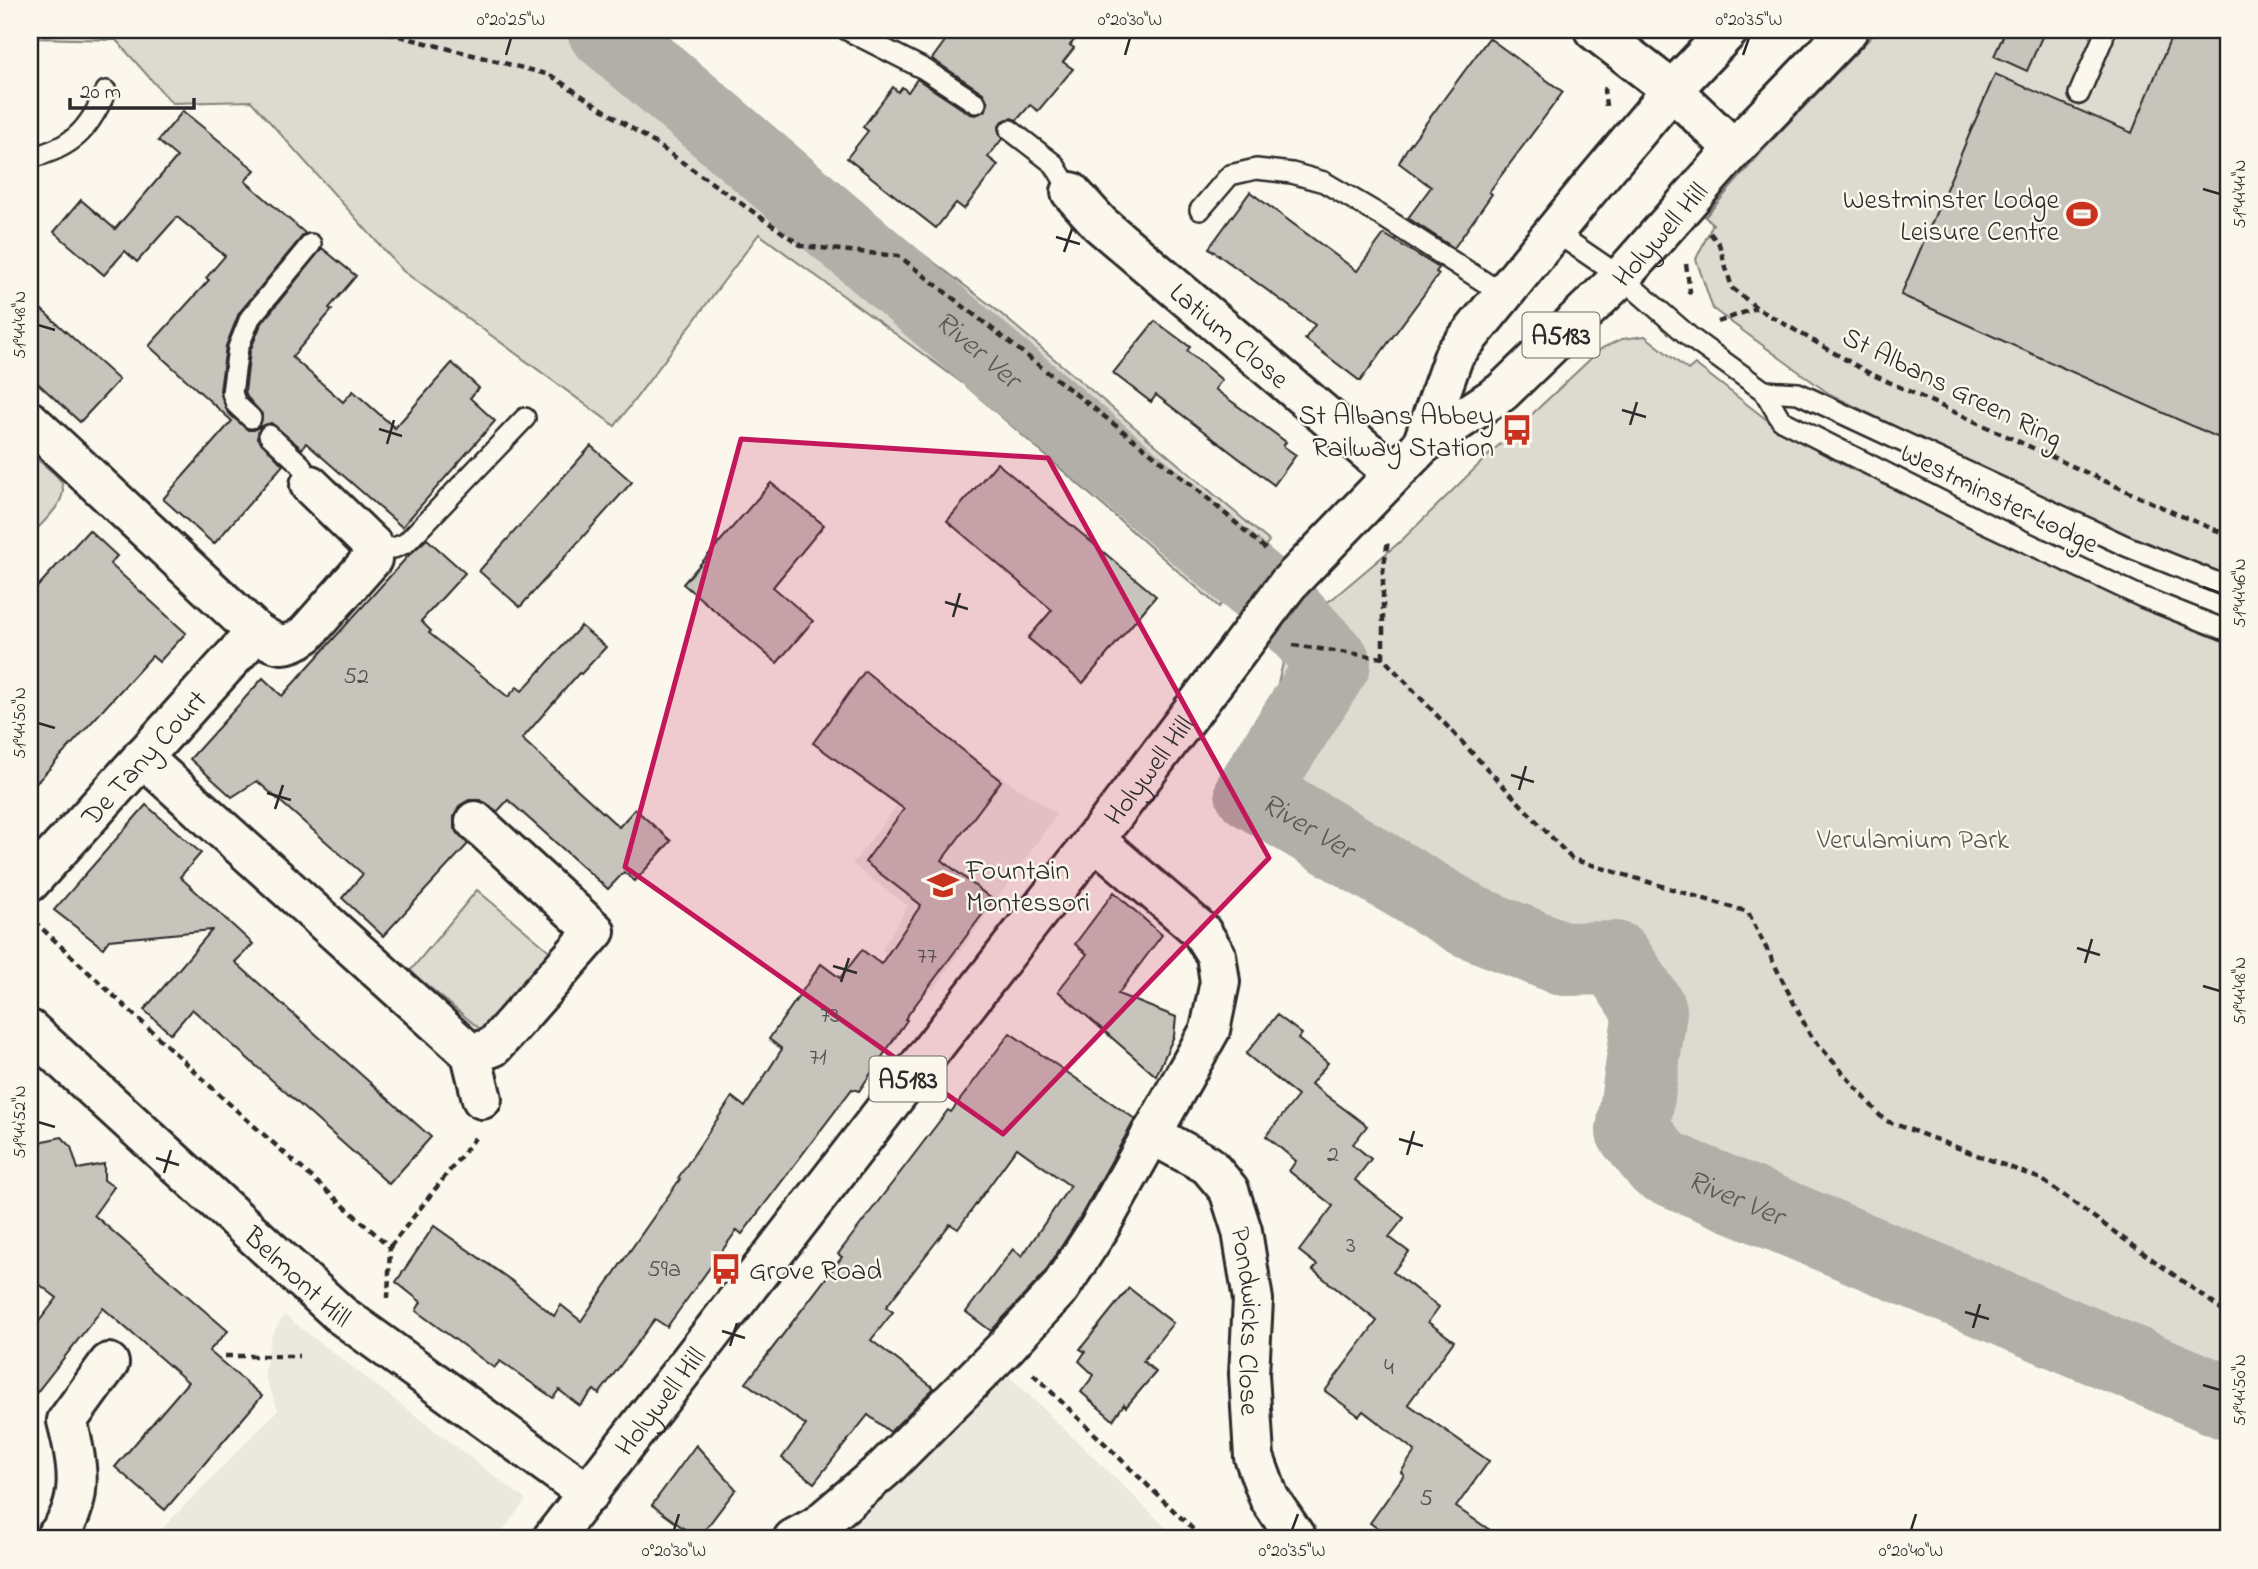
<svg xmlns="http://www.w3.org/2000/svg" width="2258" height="1569" font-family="'Indie Flower',sans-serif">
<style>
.built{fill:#ebe8de}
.green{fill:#dddad0;stroke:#84827e;stroke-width:2}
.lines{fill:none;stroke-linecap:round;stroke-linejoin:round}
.river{stroke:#b1afa7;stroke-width:74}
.building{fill:#c7c4bc;stroke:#2b2b2b;stroke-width:2}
.service-casing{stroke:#2b2b2b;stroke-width:24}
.minor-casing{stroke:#2b2b2b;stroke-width:44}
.tertiary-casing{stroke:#2b2b2b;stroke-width:44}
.primary-casing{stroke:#2b2b2b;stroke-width:44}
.path{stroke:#2b2b2b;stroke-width:4.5;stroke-dasharray:7 5;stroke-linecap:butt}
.service{stroke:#fbf7ec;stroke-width:19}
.minor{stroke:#fbf7ec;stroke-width:38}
.tertiary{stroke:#fbf7ec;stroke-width:38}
.primary{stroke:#fbf7ec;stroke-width:38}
.marked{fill:#c2185b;fill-opacity:0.2;stroke:#c2185b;stroke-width:5;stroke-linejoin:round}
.ticks{fill:none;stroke:#2b2b2b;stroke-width:2.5}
.labels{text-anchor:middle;stroke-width:5;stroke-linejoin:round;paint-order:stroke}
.number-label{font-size:24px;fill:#52514f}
.shield{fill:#fbf7ec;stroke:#696865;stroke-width:2}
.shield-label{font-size:26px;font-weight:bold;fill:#2b2b2b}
.poi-label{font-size:28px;fill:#2b2b2b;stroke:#fbf7ec;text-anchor:end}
.street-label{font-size:28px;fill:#2b2b2b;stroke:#fbf7ec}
.park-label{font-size:28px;fill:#585754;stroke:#fbf7ec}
.water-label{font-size:30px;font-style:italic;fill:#5a5956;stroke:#fbf7ec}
.neatline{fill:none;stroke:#2b2b2b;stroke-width:2.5}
.ticks-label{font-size:18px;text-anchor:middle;fill:#2b2b2b}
</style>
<rect width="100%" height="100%" fill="#fbf7ec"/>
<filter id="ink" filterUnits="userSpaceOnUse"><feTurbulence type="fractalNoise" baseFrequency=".0143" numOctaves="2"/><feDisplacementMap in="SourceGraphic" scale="14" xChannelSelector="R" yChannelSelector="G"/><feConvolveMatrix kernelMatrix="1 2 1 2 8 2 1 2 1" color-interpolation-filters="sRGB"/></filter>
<g filter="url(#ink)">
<g class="built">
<path d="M949,739L972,757L1057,814L933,990L897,959L891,962L882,949L908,906L852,864Z"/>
<path d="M284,1315L526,1500L496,1539H152L278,1410L264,1374L271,1337Z"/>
<path d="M1009,1376L1178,1539H827L926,1457Z"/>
</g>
<g class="green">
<path d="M30,30H635L720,101L993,307L1269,541L1219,607L965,385L759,234L615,426L403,271L251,101L172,103L116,40L30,38Z"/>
<path d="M1878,30H2228V578L2176,560L2025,492L1828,393L1713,309L1696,259L1713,224L1705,217L1773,139Z"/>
<path d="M1645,336L1688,370L1695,364L1780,430L1851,469L1981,521L2228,631V1403L1660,1165L1633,1131L1650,1011L1615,958L1564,959L1469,921L1252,792L1288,642L1315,608L1331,600L1402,540L1505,439L1511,444L1531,425L1527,419L1602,348L1622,339Z"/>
<path d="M30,453C39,462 52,470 60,480C73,498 41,524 30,536Z"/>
<path d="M477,890L553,954L486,1034L410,971Z"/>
</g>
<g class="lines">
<path class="river" id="s1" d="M604,30L1284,609L1334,663L1252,792L1469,921L1564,959L1615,958L1650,1011L1633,1131L1660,1165L2228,1403"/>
</g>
<g class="building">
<path d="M953,30H1083L1070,45L1074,48L1063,62L1073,69L1038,111L1030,105L1017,120L1011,118L1001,122L998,129L1002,139L988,157L998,165L964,209L956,203L936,228L847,158L868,131L863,127L893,87L898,92L902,87L908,92L917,79L970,114L976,115L986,110L988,103L983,93L932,59Z"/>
<path d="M2006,30H2045L2027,71L1994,56Z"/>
<path d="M2174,30H2228V442L1901,295L1995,74L2132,133Z"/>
<path d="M1489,38L1563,92L1489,192L1492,194L1454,248L1408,218L1431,187L1399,163L1406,150Z"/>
<path d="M183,111L255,170L245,181L305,233L239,313L226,346L220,391L228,413L248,430H254L260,426L262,414L247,397L245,392L250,351L261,324L322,248L356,276L329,308L332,310L292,357L343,402L353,391L395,428L452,363L479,388L470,398L495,421L402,527L306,443L302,449L271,423L260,427L257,438L283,465L214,544L163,499L232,421L149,346L209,280L206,278L225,256L177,217L137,262L125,251L104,275L54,232L81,200L115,229L177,157L158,141Z"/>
<path d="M1250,192L1357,271L1384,234L1439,268L1436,272L1439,274L1360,381L1305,339L1315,325L1209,248Z"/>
<path d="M30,299L119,380L80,422L30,376Z"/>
<path d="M1155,321L1190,347L1187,351L1222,380L1215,389L1286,442L1283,446L1296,455L1274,485L1156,395L1151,402L1113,373Z"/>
<path d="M591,446L632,482L520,607L479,571Z"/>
<path d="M997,463L1156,596L1083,683L1028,638L1052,610L947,521Z"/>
<path d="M771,483L824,525L773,587L813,621L777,663L683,584Z"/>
<path d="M89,530L117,556L110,564L186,633L159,662L152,656L30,790V595Z"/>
<path d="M427,539L465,573L421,621L431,631L429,633L508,697L517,687L522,691L581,626L606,647L581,674L579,673L522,739L619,827L635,809L671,841L635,881L624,872L608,889L508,800L497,812L480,800H469L459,806L454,817V828L468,844L383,936L342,898L363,874L257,781L232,797L190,759L263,678L282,696L409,555Z"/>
<path d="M865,671L1001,781L942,860L993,900L905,1019L907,1020L859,1091L852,1089L742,1234L737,1230L667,1327L655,1319L599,1394L594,1390L580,1406L559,1390L553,1398L500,1361L494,1368L416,1311L421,1302L396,1282L434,1226L512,1281L554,1316L561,1305L581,1321L680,1179L678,1178L732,1097L745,1107L782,1049L769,1039L821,964L840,978L862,950L881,964L921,905L865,862L904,809L813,743Z"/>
<path d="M146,805L201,853L180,877L253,944L235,962L431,1137L389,1184L192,1009L171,1034L144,1010L212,930L109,940L103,948L54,910Z"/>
<path d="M1114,892L1162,935L1118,994L1176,1017L1174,1036L1156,1076L1058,991L1087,954L1075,944Z"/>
<path d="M1277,1015L1302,1034L1298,1039L1328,1063L1311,1084L1367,1126L1353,1144L1371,1159L1355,1180L1404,1218L1389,1237L1409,1252L1393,1272L1439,1307L1428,1322L1454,1341L1408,1404L1489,1461L1456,1507L1503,1539H1393L1370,1523L1404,1475L1401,1472L1415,1451L1363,1411L1359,1416L1325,1391L1377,1321L1313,1270L1317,1265L1299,1251L1333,1206L1289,1171L1296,1161L1266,1136L1298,1096L1246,1054Z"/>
<path d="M1010,1033L1135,1119L1079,1219L1043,1275L991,1331L966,1312L1013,1249L1022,1256L1070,1186L1017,1148L958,1229L950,1224L886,1307L893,1312L871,1340L934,1388L890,1432L868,1415L814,1483L782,1458L806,1425L746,1383L842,1257L838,1254L948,1110L951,1112Z"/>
<path d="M62,1137L71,1147L78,1169L104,1164V1180L114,1187L94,1215L228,1331L209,1351L262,1396L165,1510L115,1467L188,1382L103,1308L30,1401V1333L57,1298L30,1277V1161L43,1141Z"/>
<path d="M1129,1288L1173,1323L1143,1361L1156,1372L1126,1407L1124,1404L1113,1420L1081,1392L1094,1375L1079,1361L1085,1352L1080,1349Z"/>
<path d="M696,1445L736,1489L698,1539L652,1505Z"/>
</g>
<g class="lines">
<defs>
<g id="service">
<path d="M847,30L924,69L976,103"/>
<path d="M2079,94L2103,38L2104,30"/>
<path d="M1010,130L1054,164L1071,192"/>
<path d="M30,158C73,147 88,131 106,91"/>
<path d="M1200,210L1230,175L1256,169L1292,173L1324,182L1380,215L1503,294"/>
<path d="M1555,232L1621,277L1691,338L1764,391L1781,420L1981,521L2142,597L2228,631"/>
<path d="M1764,391L1798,393L2126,546L2228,587"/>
<path d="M251,418L236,404L232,393L238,348L250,318L311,244"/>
<path d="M269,435L301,465L310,485"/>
<path d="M373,546L394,548L406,543L525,418"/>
</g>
<g id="minor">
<path id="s2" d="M1071,192L1100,224L1393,473"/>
<path d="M30,421L256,632L30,882"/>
<path d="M256,632C277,645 284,650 306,634L372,559L373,546L310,485"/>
<path d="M142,757L471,1054L493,1047L595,931L475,821"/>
<path id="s3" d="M30,1030L341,1315L589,1494"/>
<path d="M471,1054L482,1099"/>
<path id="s4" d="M1151,1134L1208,1165L1229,1190L1242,1231L1253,1300L1249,1374L1254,1457L1269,1498L1297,1539"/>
<path d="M54,1539C86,1505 78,1462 67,1421L109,1363"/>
<path d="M793,1539L817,1526L884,1469L1005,1348L1060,1288L1098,1230L1210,1030L1220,982L1216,955L1201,931L1094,839"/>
</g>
<path id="tertiary" d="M1594,30L1672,90"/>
<g id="primary">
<path d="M1672,90L1734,149"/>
<path d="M1422,445L1454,355L1588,190L1672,90L1729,30"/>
<path id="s5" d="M552,1539L1116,812L1288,584L1422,445L1502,392L1621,277L1734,149L1848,30"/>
</g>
</defs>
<use href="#service" class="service-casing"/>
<use href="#minor" class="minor-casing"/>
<use href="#tertiary" class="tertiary-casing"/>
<use href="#primary" class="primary-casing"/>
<g class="path">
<path d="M376,30L550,75L659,146L802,246L899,256L1197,489L1267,550"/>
<path d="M1606,88L1604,90L1606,106"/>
<path d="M1710,233L1719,244L1732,288L1757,308L1867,372L2179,515L2228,535"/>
<path d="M1686,264L1690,291L1687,296"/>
<path d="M1718,322L1756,308"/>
<path d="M1293,645L1383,658L1572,859L1748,912L1810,1035L1884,1120L2041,1179L2228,1314"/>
<path d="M1383,658V572L1388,540"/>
<path d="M34,921L225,1100L390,1247L388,1298"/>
<path d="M390,1247L475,1138"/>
<path d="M225,1356H299"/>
<path d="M1033,1374L1203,1539"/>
</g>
<use href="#service" class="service"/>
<use href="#minor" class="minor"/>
<use href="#tertiary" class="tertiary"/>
<use href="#primary" class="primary"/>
</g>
</g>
<path class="marked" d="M741,439L1048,458L1269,858L1003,1134L625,867Z"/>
<path class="ticks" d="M506,55L511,38M1125,55L1130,38M1743,55L1749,38M2203,189L2220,194M1056,237L1080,244M1064,252L1072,229M38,325L55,330M1622,410L1646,417M1630,425L1637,402M379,429L402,436M387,444L394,420M2203,587L2220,593M945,602L968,609M953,617L960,593M38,723L55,728M1511,775L1534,782M1519,790L1526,766M267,793L291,800M275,809L283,785M2077,948L2100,955M2085,963L2092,939M833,966L857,973M841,982L849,958M2203,986L2220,991M38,1122L55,1127M1399,1139L1423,1146M1407,1155L1414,1131M156,1158L179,1165M164,1173L171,1150M1965,1312L1989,1319M1973,1328L1980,1304M722,1331L745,1338M730,1346L737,1323M2203,1385L2220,1390M674,1530L679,1514M1292,1530L1298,1514M1911,1530L1916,1514"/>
<defs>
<symbol id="stadium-bare" viewBox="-9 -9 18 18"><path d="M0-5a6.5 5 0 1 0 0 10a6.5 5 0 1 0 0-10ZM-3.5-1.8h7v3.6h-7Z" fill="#c8321e" stroke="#fbf7ec" stroke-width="2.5" paint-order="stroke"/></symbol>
<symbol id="bus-bare" viewBox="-9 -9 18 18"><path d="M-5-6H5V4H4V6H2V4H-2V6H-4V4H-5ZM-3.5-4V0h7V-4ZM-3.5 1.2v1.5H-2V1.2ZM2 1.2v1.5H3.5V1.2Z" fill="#c8321e" stroke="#fbf7ec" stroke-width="2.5" paint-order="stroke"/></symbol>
<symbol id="school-bare" viewBox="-9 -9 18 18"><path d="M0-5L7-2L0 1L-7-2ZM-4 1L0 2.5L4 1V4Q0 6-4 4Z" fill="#c8321e" stroke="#fbf7ec" stroke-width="2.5" paint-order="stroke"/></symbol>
</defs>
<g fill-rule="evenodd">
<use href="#stadium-bare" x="2060" y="192" width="44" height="44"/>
<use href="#bus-bare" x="1495" y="408" width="44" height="44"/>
<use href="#school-bare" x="921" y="863" width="44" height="44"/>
<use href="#bus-bare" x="704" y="1247" width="44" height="44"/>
</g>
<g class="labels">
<g class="number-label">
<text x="356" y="683">52</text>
<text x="927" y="963">77</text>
<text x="830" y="1022">73</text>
<text x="818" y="1064">71</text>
<text x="1333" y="1161">2</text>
<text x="1351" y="1252">3</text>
<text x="664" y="1276">59a</text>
<text x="1389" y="1374">4</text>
<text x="1426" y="1505">5</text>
</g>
<g class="shield">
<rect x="1522.5" y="312.5" width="77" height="45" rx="5"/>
<rect x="869.5" y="1056.5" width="77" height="45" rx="5"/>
</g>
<g class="shield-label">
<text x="1561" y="344">A5183</text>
<text x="908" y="1088">A5183</text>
</g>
<g class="poi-label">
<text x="2059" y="208">Westminster Lodge<tspan x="2059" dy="32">Leisure Centre</tspan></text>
<text x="1494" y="424">St Albans Abbey<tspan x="1494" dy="32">Railway Station</tspan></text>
<text x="966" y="879" text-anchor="start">Fountain<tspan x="966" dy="32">Montessori</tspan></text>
<text x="749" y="1279" text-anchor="start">Grove Road</text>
</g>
<g class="street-label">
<text dy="10" stroke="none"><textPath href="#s5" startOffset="1718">Holywell Hill</textPath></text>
<text dy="10" stroke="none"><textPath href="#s2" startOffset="214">Latium Close</textPath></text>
<text transform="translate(1953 386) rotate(26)" y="10">St Albans Green Ring</text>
<text transform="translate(2000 497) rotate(26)" y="10">Westminster Lodge</text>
<text transform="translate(143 757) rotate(-48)" y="10">De Tany Court</text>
<text dy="10" stroke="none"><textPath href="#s5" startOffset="973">Holywell Hill</textPath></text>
<text dy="10" stroke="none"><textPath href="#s3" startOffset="364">Belmont Hill</textPath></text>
<text dy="10" stroke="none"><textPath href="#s4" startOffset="231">Pondwicks Close</textPath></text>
<text dy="10" stroke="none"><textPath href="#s5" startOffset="175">Holywell Hill</textPath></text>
</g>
<g class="park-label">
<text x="1913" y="848">Verulamium Park</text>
</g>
<g class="water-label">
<text dy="10" stroke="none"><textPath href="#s1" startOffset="492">River Ver</textPath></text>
<text dy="10" stroke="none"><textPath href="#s1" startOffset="1185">River Ver</textPath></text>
<text dy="10" stroke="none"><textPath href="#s1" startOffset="1836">River Ver</textPath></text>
</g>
</g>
<rect width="2258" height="1569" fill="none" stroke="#fbf7ec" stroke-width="77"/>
<path d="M70 98v10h124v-10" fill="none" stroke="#2b2b2b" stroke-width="3.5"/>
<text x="80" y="98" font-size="21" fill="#2b2b2b" stroke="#fbf7ec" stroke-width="5" paint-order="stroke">20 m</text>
<rect x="38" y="38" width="2182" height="1492" class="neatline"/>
<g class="ticks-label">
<text x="511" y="25">0°20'25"W</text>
<text x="1130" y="25">0°20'30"W</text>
<text x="1749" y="25">0°20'35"W</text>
<text transform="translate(2239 194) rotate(-90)" y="6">51°44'44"N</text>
<text transform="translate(19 325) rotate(-90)" y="6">51°44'48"N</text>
<text transform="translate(2239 593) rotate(-90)" y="6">51°44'46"N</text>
<text transform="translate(19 723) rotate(-90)" y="6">51°44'50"N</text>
<text transform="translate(2239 991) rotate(-90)" y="6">51°44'48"N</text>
<text transform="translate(19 1122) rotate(-90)" y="6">51°44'52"N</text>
<text transform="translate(2239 1390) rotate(-90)" y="6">51°44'50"N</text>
<text x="674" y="1556">0°20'30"W</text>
<text x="1292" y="1556">0°20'35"W</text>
<text x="1911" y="1556">0°20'40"W</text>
</g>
</svg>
